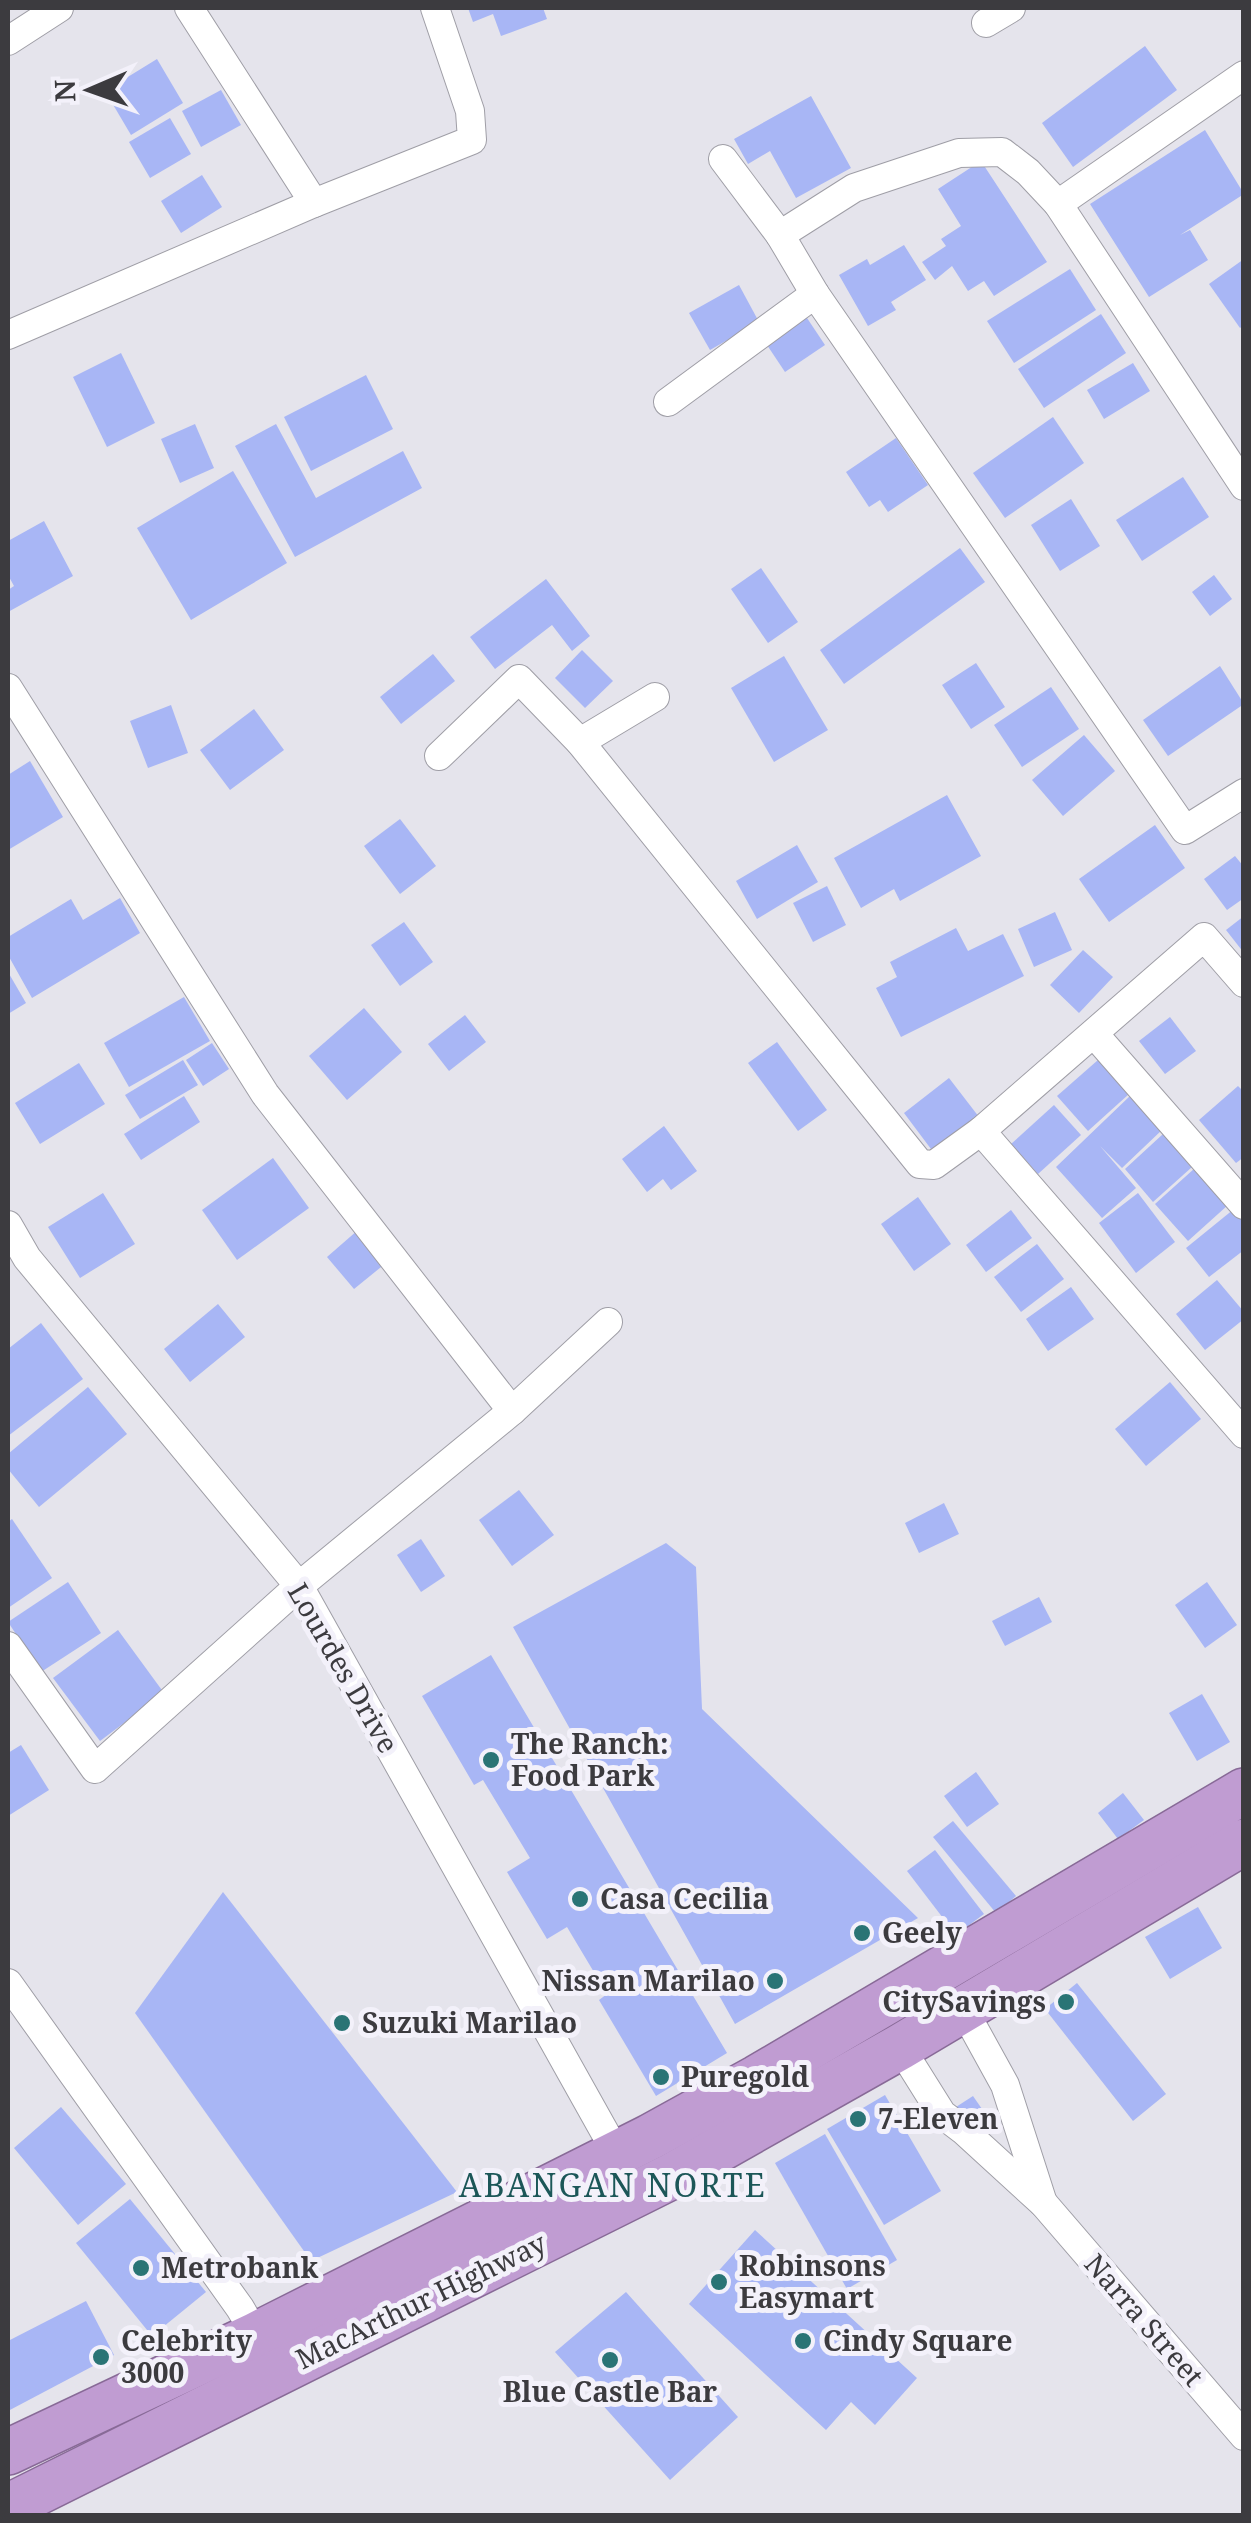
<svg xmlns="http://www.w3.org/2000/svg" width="1251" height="2523" font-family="'Noto Serif',serif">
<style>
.building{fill:#a8b6f5}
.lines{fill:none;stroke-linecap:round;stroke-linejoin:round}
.minor-casing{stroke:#9f9ea6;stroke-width:30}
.trunk-casing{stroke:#886a97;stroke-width:48}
.minor{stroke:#fff;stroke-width:28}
.trunk{stroke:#c09cd2;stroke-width:45}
.poi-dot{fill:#2a7475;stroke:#f3f1fa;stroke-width:4}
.labels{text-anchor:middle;stroke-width:10;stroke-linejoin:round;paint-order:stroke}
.street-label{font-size:28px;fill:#3c3b3f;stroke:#f3f1fa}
.poi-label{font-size:28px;font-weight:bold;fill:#3c3b3f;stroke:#f3f1fa;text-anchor:start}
.quarter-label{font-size:32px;letter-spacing:2.5px;fill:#1c5758;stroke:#f3f1fa}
</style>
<rect width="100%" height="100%" fill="#e5e4ec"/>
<g class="building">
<path d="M468,8H543L547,19L501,36L493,14L473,22Z"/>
<path d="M1145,46L1177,90L1073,167L1042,123Z"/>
<path d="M157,59L183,103L131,135L105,91Z"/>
<path d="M221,90L241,125L201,147L182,111Z"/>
<path d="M811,96L851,168L796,198L770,151L748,164L734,139Z"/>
<path d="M170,118L191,154L150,178L129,142Z"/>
<path d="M1205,130L1244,194L1180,235L1190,230L1208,260L1149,297L1090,204Z"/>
<path d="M981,161L1047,262L994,296L984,281L968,291L952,266L935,280L922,262L946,246L941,239L961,226L938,189Z"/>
<path d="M202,175L222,207L181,233L161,201Z"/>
<path d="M904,245L926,280L891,302L896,310L868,326L839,275L867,259L870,265Z"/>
<path d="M1244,259V325L1240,328L1209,284Z"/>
<path d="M1070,269L1096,310L1014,363L987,321Z"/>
<path d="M739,285L759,322L710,350L689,313Z"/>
<path d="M1101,314L1126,353L1044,408L1018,369Z"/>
<path d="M805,315L825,345L785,372L765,342Z"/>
<path d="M121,353L155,423L107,447L73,377Z"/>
<path d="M1133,363L1150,391L1104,419L1087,390Z"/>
<path d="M366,375L393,429L311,471L284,417Z"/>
<path d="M1053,417L1084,463L1005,518L973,473Z"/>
<path d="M195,424L214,468L180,483L161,439Z"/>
<path d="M276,424L316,498L403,451L422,488L295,557L235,446Z"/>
<path d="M896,438L928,485L888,512L880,500L869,507L846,472Z"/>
<path d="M233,471L287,563L191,620L137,528Z"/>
<path d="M1183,477L1209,517L1142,561L1116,520Z"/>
<path d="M1071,499L1100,546L1060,571L1031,525Z"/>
<path d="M44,521L73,576L8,612V590L14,586L8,575V541Z"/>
<path d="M960,548L985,582L844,684L820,650Z"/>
<path d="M761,568L798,622L768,643L731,589Z"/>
<path d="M1214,575L1232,599L1210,616L1192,592Z"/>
<path d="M546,579L590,636L572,651L552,625L495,669L470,637Z"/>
<path d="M582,650L613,681L585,708L555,678Z"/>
<path d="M433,654L455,681L401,724L380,697Z"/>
<path d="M784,656L828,730L774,762L731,688Z"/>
<path d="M976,663L1005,707L971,729L942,685Z"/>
<path d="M1220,666L1244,704L1168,756L1143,720Z"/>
<path d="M1051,687L1079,729L1022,767L994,725Z"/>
<path d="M171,705L188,753L148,768L130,721Z"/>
<path d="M254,709L284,750L230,790L200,750Z"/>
<path d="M1084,735L1115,771L1063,816L1032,780Z"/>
<path d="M30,761L63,817L8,850V775Z"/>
<path d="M947,795L981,856L900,901L894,889L861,908L834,858Z"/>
<path d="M400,819L436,866L400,894L364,846Z"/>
<path d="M1155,825L1185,868L1109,922L1079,879Z"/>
<path d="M797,845L818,882L757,919L736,881Z"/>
<path d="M1235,856L1244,867V898L1227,910L1204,879Z"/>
<path d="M827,886L846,925L813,942L793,903Z"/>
<path d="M120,898L140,933L32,998L8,955V937L71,899L83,920Z"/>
<path d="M1055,912L1072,950L1034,967L1018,929Z"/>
<path d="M1244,916V953L1226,930Z"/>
<path d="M404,922L433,962L400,986L371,945Z"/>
<path d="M956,928L968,951L1003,934L1024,976L901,1037L876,988L897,977L890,962Z"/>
<path d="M1083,950L1113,977L1079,1013L1050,985Z"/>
<path d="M8,972L26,1003L8,1014Z"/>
<path d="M184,997L210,1041L129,1087L104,1043Z"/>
<path d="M364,1008L402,1052L347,1100L309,1056Z"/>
<path d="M465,1015L486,1042L449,1071L428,1044Z"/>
<path d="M1170,1017L1196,1051L1165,1074L1139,1041Z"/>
<path d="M777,1042L827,1110L798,1131L748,1063Z"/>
<path d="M212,1043L229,1069L203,1086L186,1060Z"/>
<path d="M183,1060L198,1085L140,1119L125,1095Z"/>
<path d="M1098,1060L1129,1094L1088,1131L1057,1096Z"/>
<path d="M79,1063L105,1104L40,1144L15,1103Z"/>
<path d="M949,1078L979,1117L934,1153L904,1113Z"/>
<path d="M1238,1086L1244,1092V1157L1236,1163L1199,1120Z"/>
<path d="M1131,1095L1163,1129L1122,1168L1100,1146L1136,1188L1102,1218L1056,1167Z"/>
<path d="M184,1096L200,1122L141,1160L124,1134Z"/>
<path d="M1054,1105L1081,1135L1038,1174L1011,1144Z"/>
<path d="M664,1126L697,1171L671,1190L663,1179L647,1192L622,1159Z"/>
<path d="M1163,1134L1192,1167L1153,1202L1125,1169Z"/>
<path d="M273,1158L309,1208L237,1260L202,1210Z"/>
<path d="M1195,1168L1228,1205L1188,1241L1155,1204Z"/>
<path d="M103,1193L135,1244L80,1278L48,1227Z"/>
<path d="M1138,1193L1175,1242L1136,1273L1099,1223Z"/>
<path d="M918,1197L951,1244L914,1271L881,1224Z"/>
<path d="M1234,1209L1244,1221V1250L1209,1277L1186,1248Z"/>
<path d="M1011,1210L1032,1238L986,1272L966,1245Z"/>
<path d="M358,1230L386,1263L354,1289L327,1257Z"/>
<path d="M1037,1244L1064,1279L1021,1312L994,1277Z"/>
<path d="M1217,1280L1244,1312V1319L1205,1350L1176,1314Z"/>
<path d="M1071,1287L1094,1319L1048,1351L1026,1319Z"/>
<path d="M218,1304L245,1337L190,1382L164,1349Z"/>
<path d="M41,1323L83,1379L8,1436V1349Z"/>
<path d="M1170,1382L1201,1419L1146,1466L1115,1429Z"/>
<path d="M88,1387L127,1434L39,1507L8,1469V1454Z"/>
<path d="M519,1490L554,1535L512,1566L479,1520Z"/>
<path d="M944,1503L959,1534L919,1553L905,1523Z"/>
<path d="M12,1519L52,1578L8,1608V1522Z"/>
<path d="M421,1539L445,1576L421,1592L397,1555Z"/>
<path d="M666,1543L696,1567L702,1709L918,1918L735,2024L513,1627Z"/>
<path d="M68,1582L101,1633L41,1672L8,1622Z"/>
<path d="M1207,1582L1237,1625L1205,1648L1175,1605Z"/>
<path d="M1039,1597L1052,1622L1005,1646L992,1621Z"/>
<path d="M118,1630L164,1693L100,1741L53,1678Z"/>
<path d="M491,1655L727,2053L656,2096L599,2000L607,1994L567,1927L547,1939L507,1872L530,1858L483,1780L474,1785L422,1696Z"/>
<path d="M1202,1694L1230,1742L1197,1761L1169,1713Z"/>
<path d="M21,1745L49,1790L8,1816V1753Z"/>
<path d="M976,1772L999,1804L967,1827L944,1796Z"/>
<path d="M1123,1793L1144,1820L1118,1839L1098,1813Z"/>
<path d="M953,1821L1016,1896L996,1913L933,1837Z"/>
<path d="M935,1850L984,1914L956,1935L907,1871Z"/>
<path d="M223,1892L457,2192L311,2261L135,2013Z"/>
<path d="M1198,1907L1222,1948L1170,1979L1145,1937Z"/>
<path d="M1077,1983L1166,2094L1133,2121L1045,2009Z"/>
<path d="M885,2095L941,2191L884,2225L827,2129Z"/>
<path d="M973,2096L982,2109L965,2121L956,2107Z"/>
<path d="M61,2107L126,2184L78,2225L14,2148Z"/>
<path d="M825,2134L897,2260L847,2289L775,2163Z"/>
<path d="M130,2199L206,2292L152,2336L76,2243Z"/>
<path d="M755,2230L917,2378L875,2425L851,2402L826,2430L689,2304Z"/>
<path d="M626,2292L738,2417L670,2480L555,2352Z"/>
<path d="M86,2301L114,2355L8,2411V2341Z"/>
</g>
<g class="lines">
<defs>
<g id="minor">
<path d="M189,8L314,203"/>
<path d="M986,23L1011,8"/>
<path d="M8,41L59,8"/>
<path d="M1244,75L1058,204L1244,486"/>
<path d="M723,159L780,235"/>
<path d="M815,294L780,235L854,188L959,153L1002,152L1028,172L1058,204"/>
<path d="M8,335L314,203L472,140L470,111L435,8"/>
<path d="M668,402L815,294L1185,830L1244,793"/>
<path d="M8,688L265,1094L512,1411"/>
<path d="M655,697L580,742L920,1164L934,1165L981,1131"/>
<path d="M439,756L519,679L580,742"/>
<path d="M1244,983L1204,937L981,1131L1244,1434"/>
<path d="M1095,1035L1244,1205"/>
<path d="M8,1225L27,1258L299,1586L617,2154"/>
<path d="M8,1646L95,1769L299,1586L512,1411L608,1322"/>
<path d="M8,1983L240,2308L256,2335"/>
<path d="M962,2007L1005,2085L1043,2203"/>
<path d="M900,2047L942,2114L963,2130L1044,2204L1244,2436"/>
</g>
<g id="trunk">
<path d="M8,2452L256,2335L650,2137L757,2078L1244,1791"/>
<path d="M8,2507L670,2177L900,2047L1244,1842"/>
</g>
</defs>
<use href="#minor" class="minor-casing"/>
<use href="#trunk" class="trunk-casing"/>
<use href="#minor" class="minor"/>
<use href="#trunk" class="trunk"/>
</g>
<g class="poi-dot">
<circle cx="491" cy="1760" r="10"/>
<circle cx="580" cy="1899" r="10"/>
<circle cx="862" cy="1933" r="10"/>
<circle cx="775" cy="1981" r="10"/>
<circle cx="1066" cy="2002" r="10"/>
<circle cx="342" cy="2023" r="10"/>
<circle cx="661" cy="2077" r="10"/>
<circle cx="858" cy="2119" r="10"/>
<circle cx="141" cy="2268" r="10"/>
<circle cx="719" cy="2282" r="10"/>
<circle cx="803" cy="2341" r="10"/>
<circle cx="101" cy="2357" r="10"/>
<circle cx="610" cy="2360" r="10"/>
</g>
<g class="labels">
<g class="street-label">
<text transform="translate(343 1668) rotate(60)" y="10">Lourdes Drive</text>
<text transform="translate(421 2301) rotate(-26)" y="10">MacArthur Highway</text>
<text transform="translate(1144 2320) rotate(49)" y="10">Narra Street</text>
</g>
<g class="poi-label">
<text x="511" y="1754">The Ranch:<tspan x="511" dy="32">Food Park</tspan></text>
<text x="600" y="1909">Casa Cecilia</text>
<text x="882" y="1943">Geely</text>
<text x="755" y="1991" text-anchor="end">Nissan Marilao</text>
<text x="1046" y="2012" text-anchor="end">CitySavings</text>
<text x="362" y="2033">Suzuki Marilao</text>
<text x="681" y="2087">Puregold</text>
<text x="878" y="2129">7-Eleven</text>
<text x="739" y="2276">Robinsons<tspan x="739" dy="32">Easymart</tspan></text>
<text x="161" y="2278">Metrobank</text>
<text x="121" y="2351">Celebrity<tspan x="121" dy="32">3000</tspan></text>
<text x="823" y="2351">Cindy Square</text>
<text x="610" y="2402" text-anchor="middle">Blue Castle Bar</text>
</g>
<g class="quarter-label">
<text x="613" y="2197">ABANGAN NORTE</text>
</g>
</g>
<rect width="1251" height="2523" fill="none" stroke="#3c3b3f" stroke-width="20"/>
<g transform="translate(90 90) rotate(268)" stroke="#f3f1fa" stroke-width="8" paint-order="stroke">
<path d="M0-8L18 38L0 25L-18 38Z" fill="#3c3b3f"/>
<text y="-15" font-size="28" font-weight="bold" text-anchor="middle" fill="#3c3b3f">N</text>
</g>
</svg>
